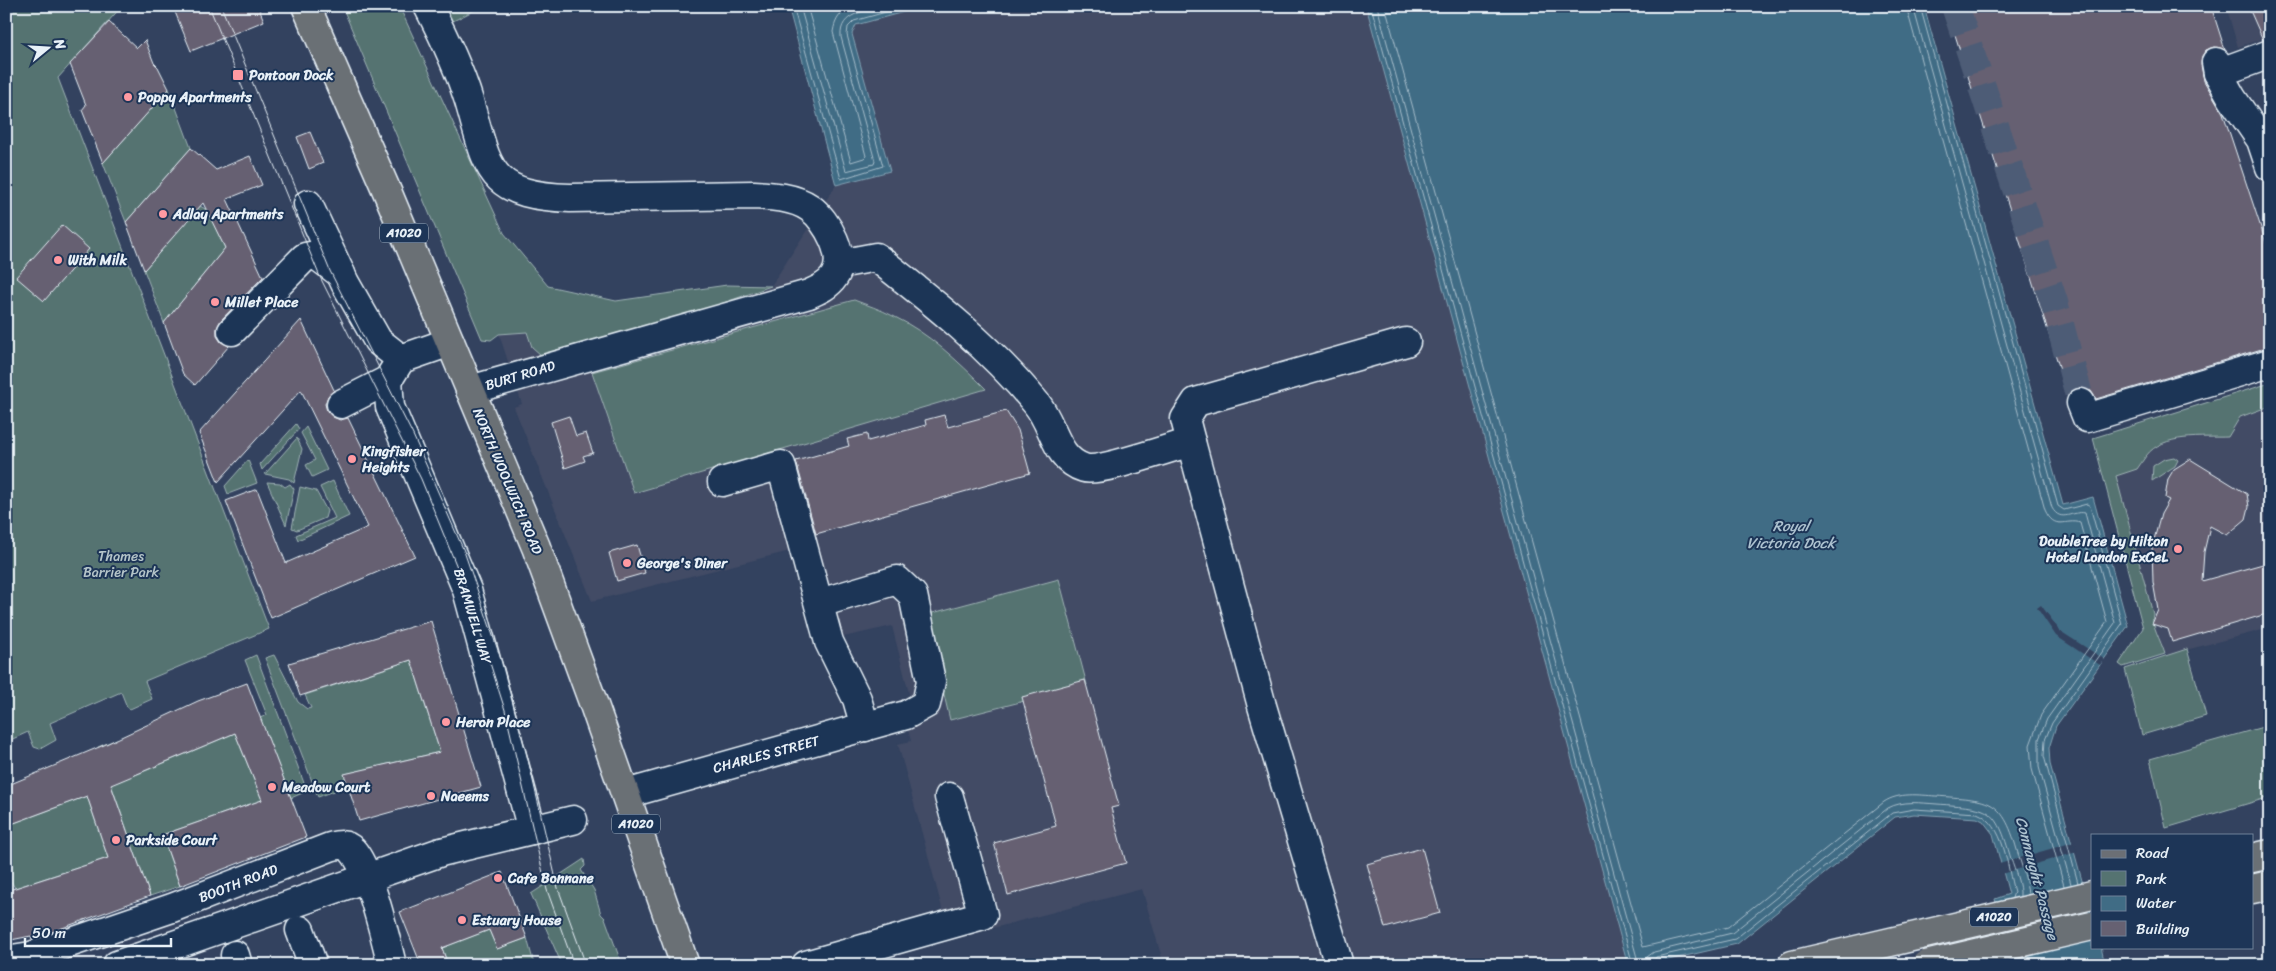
<svg xmlns="http://www.w3.org/2000/svg" width="2276" height="971" font-family="Sriracha,sans-serif">
<style>
.built{fill:#424b65}
.green{fill:#557371;stroke:#9eb2b4}
.water{fill:#406c85;stroke:#83a1b3}
.pier{fill:#33425f}
.lines{fill:none;stroke-linecap:round;stroke-linejoin:round}
.shore{stroke:#a5bcca;stroke-width:1}
.building{fill:#666172;stroke:#e8f1f8}
.minor-tunnel{stroke:#4e5c76;stroke-width:28;stroke-dasharray:28 14;stroke-linecap:butt}
.minor-casing{stroke:#e8f1f8;stroke-width:31}
.major-casing{stroke:#e8f1f8;stroke-width:31}
.minor{stroke:#1d3557;stroke-width:28}
.major{stroke:#6b6f75;stroke-width:28}
.tram{stroke:#e8f1f8;stroke-width:1}
.major-bridge-casing{stroke:#e8f1f8;stroke-width:31;stroke-linecap:butt}
.major-bridge{stroke:#6b6f75;stroke-width:28}
.poi-dot{fill:#ff9aa2;stroke:#1d3557;stroke-width:2}
.labels{text-anchor:middle;stroke-width:4;stroke-linejoin:round;paint-order:stroke}
.shield{fill:#1d3557;stroke:#abb9c8;stroke-width:1}
.shield-label{font-size:12px;font-weight:bold;fill:#e8f1f8}
.poi-label{font-size:14px;font-weight:bold;fill:#e8f1f8;stroke:#1d3557;text-anchor:start}
.street-label{font-size:14px;fill:#e8f1f8;stroke:#1d3557}
.park-label{font-size:14px;fill:#b5c5c9;stroke:#1d3557}
.water-label{font-size:15px;font-style:italic;fill:#adc2d0;stroke:#1d3557}
</style>
<rect width="100%" height="100%" fill="#33425f"/>
<filter id="ink" filterUnits="userSpaceOnUse"><feTurbulence type="fractalNoise" baseFrequency=".02" numOctaves="2"/><feDisplacementMap in="SourceGraphic" scale="10" xChannelSelector="R" yChannelSelector="G"/><feConvolveMatrix kernelMatrix="1 2 1 2 8 2 1 2 1" color-interpolation-filters="sRGB"/></filter>
<g filter="url(#ink)">
<g class="built">
<path d="M926,6H1366L1628,965H1164L1142,889L852,965H775L945,919L898,744L911,741L900,700L910,697L892,626L839,638L790,551L592,601L514,407L522,404L499,334L527,332L532,347L698,312L771,286L836,185L890,171L852,34L853,29L856,25Z"/>
<path d="M2226,6H2270V36L2238,47Z"/>
<path d="M2270,389V628L2167,655L2147,624L2112,471L2130,451Z"/>
</g>
<g class="green">
<path d="M6,6H122L58,78L269,629L145,681L152,699L130,709L127,707L121,692L50,723L56,740L40,749L34,747L28,732L6,742Z"/>
<path d="M342,6H399L504,233L548,286L616,301L727,285L771,286L698,312L541,355L532,347L527,332L499,334L491,340L482,339Z"/>
<path d="M433,6H483L443,26Z"/>
<path d="M169,89L191,148L126,222L103,163Z"/>
<path d="M200,206L207,210L225,248L164,323L144,270Z"/>
<path d="M854,300C867,305 880,309 893,316C929,333 958,361 986,389L634,493L592,372Z"/>
<path d="M2270,383V406L2240,417L2228,437C2203,438 2163,433 2146,456C2143,460 2140,465 2137,469L2116,476L2153,614C2150,622 2161,641 2165,654L2123,667L2119,664L2143,628L2093,438Z"/>
<path d="M296,424L299,429L262,470L260,464Z"/>
<path d="M306,427L327,470L312,477L306,465L315,460L301,433Z"/>
<path d="M297,438L302,449L294,483L289,479L265,474Z"/>
<path d="M2174,457L2178,460L2175,466L2152,481L2153,466L2164,459Z"/>
<path d="M248,460L257,483L228,494L225,486Z"/>
<path d="M333,481L349,516L298,540L296,535L335,518L320,487Z"/>
<path d="M267,482L280,483L285,487L290,484L294,489L286,525Z"/>
<path d="M300,487L316,491L327,511L325,518L297,530L292,528Z"/>
<path d="M1059,579L1087,685L950,720L925,615Z"/>
<path d="M2187,649L2206,716L2142,735L2125,669Z"/>
<path d="M256,655L307,791L291,798L260,718L267,715L245,660Z"/>
<path d="M274,655L298,702L307,709L311,708L305,695L411,660L440,752L345,774L348,786L318,797L265,658Z"/>
<path d="M2270,725V797L2166,828L2150,759Z"/>
<path d="M235,733L262,800L162,835L180,886L150,896L98,747L117,739L133,776Z"/>
<path d="M87,796L108,858L15,888L6,873V826Z"/>
<path d="M584,859L585,866L581,870L594,890L601,914L605,918L622,965H562L531,894Z"/>
<path d="M489,930L497,949L527,938L534,964L448,965L442,948Z"/>
</g>
<g class="water">
<path d="M788,6H926L856,25L852,34L890,171L836,185Z"/>
<path d="M1366,6H1924L2063,505L2093,497L2128,626L2056,726L2049,748L2050,764L2092,917V947H2101L2105,965H2013L1995,899L2009,894L1993,834L1983,821L1977,818L1914,814L1895,817L1737,944L1647,965H1628Z"/>
</g>
<g class="pier">
<path d="M2041,605L2060,631L2104,659L2100,665L2056,636L2037,608Z"/>
<path d="M2074,842L2077,852L2001,874L1999,864Z"/>
</g>
<g class="lines">
<g class="shore">
<path d="M793,6L841,179L883,166L847,35L848,27L854,21L907,6"/>
<path d="M800,6L846,171L874,164L875,161L841,37C839,13 866,11 883,6"/>
<path d="M807,6L851,162L864,158L866,156L833,32C835,19 841,10 855,6"/>
<path d="M1371,6L1633,965"/>
<path d="M1377,6L1639,965"/>
<path d="M1385,6L1643,947L1728,927L1884,802C1899,792 1919,795 1936,796C1987,800 2002,796 2017,850C2021,864 2027,880 2028,895"/>
<path d="M1906,6L2045,510C2055,532 2066,518 2080,523L2107,622L2041,715L2030,745L2032,769L2064,886"/>
<path d="M1913,6L2052,508C2061,524 2073,510 2085,513L2115,623L2047,719L2039,739V767L2071,884"/>
<path d="M1920,6L2058,506L2064,510L2087,504L2090,506L2122,624L2052,723L2045,740L2044,756L2078,883"/>
<path d="M1646,965L1647,957L1654,952L1732,933L1888,808C1903,800 1921,803 1937,804C1990,808 1996,805 2011,859C2015,871 2021,885 2020,896"/>
<path d="M1652,965L1656,957L1735,939L1892,813L1914,809L1977,813C2005,824 2007,867 2014,892L2012,898"/>
</g>
</g>
<g class="building">
<path d="M190,6H258L264,21L191,51L175,12Z"/>
<path d="M1946,6H2211L2225,50L2214,47L2206,50L2202,56L2201,65L2204,81L2223,113L2270,255V321L2265,348L2096,399L2091,391L2084,388L2075,389L2068,395Z"/>
<path d="M2248,6H2270V39L2263,40Z"/>
<path d="M109,22L137,48L145,40L154,63L158,67L169,89L103,163L82,110L86,105L70,64Z"/>
<path d="M310,132L323,163L309,169L297,137Z"/>
<path d="M191,148L216,170L250,156L262,185L227,199L263,277L221,320L217,328V336L221,342L229,346L195,385L183,374L164,323L225,248L203,203L144,270L126,222Z"/>
<path d="M62,225L89,249L44,301L16,277Z"/>
<path d="M301,320L334,390L328,396L325,404L327,411L333,417L340,420L348,418L415,556L271,618L226,501L257,489L286,563L368,527L301,390L218,482L199,433Z"/>
<path d="M1006,411L1018,430L1030,473L816,534L796,461L849,446L847,439L867,434L868,441L926,425L925,420L944,415L948,427Z"/>
<path d="M569,416L576,436L586,433L593,453L583,456L585,461L565,468L551,422Z"/>
<path d="M2190,459L2247,494L2249,507L2246,519L2227,535L2210,526L2204,552L2202,581L2270,562V613L2172,642L2168,629L2152,624L2158,610L2153,582L2152,547L2161,514L2169,500L2165,498L2168,479L2174,469Z"/>
<path d="M637,545L645,573L617,581L609,553Z"/>
<path d="M431,621L481,787L359,821L344,774L440,752L411,660L300,696L289,663Z"/>
<path d="M1085,680L1119,806L1111,808L1126,863L1008,895L994,843L1056,826L1022,697Z"/>
<path d="M247,683L306,837L180,886L162,835L262,800L235,733L111,785L150,896L32,939L31,936L6,941V891L108,858L87,796L6,826V786L104,745L198,701Z"/>
<path d="M1422,848L1440,913L1385,928L1367,864Z"/>
<path d="M502,872L527,938L497,949L489,930L442,948L448,965H421L400,912Z"/>
</g>
<g class="lines">
<path class="minor-tunnel" d="M1955,6L2054,302L2081,403"/>
<defs>
<g id="minor">
<path d="M428,6C442,33 460,72 469,101C489,170 487,195 570,198L753,195C772,196 794,197 810,208C827,220 848,257 834,277C828,286 818,290 809,294L470,390"/>
<path d="M2216,62L2218,73L2232,98L2261,140L2270,167"/>
<path d="M2218,73L2270,54"/>
<path d="M308,204L345,283L378,341L401,359"/>
<path d="M839,264L876,257C933,302 990,347 1036,403C1054,424 1055,459 1084,468C1099,473 1172,447 1191,442L1262,706L1339,965"/>
<path d="M232,331L305,257L316,255L341,274"/>
<path d="M388,380L390,407L467,590L532,830"/>
<path d="M2081,403L2087,418L2270,363"/>
<path d="M341,404L388,380L401,359L450,342"/>
<path d="M1191,442L1185,419L1196,402L1406,342"/>
<path d="M722,482L781,465L829,642L857,699L865,727"/>
<path d="M626,794L906,715L926,704L931,681L913,595L897,580L820,603"/>
<path d="M300,930L313,965"/>
<path d="M235,955L238,965"/>
<path d="M6,960L31,956L172,908L330,847C338,845 346,843 352,850C370,869 385,937 392,965"/>
<path d="M117,965L441,852L573,820"/>
<path d="M806,965L983,915L949,797"/>
</g>
<g id="major">
<path d="M306,6L389,196L536,547L594,705L685,965"/>
<path d="M2252,858L2270,854"/>
<path d="M2252,889L2270,885"/>
<path d="M1792,965L2092,895"/>
</g>
</defs>
<use href="#minor" class="minor-casing"/>
<use href="#major" class="major-casing"/>
<use href="#minor" class="minor"/>
<use href="#major" class="major"/>
<g class="tram">
<path d="M209,6L320,277L421,479L468,594L505,710L547,890L574,965"/>
<path d="M221,6L330,271L413,435L464,551L504,668L527,755L558,888L586,965"/>
</g>
<defs>
<path id="major-bridge" d="M1926,965L2092,926"/>
</defs>
<use href="#major-bridge" class="major-bridge-casing"/>
<use href="#major-bridge" class="major-bridge"/>
</g>
</g>
<g class="poi-dot">
<rect x="232" y="69" width="12" height="12" rx="2.5"/>
<circle cx="128" cy="97" r="5"/>
<circle cx="163" cy="214" r="5"/>
<circle cx="58" cy="260" r="5"/>
<circle cx="215" cy="302" r="5"/>
<circle cx="352" cy="459" r="5"/>
<circle cx="2178" cy="549" r="5"/>
<circle cx="627" cy="563" r="5"/>
<circle cx="446" cy="722" r="5"/>
<circle cx="272" cy="787" r="5"/>
<circle cx="431" cy="796" r="5"/>
<circle cx="116" cy="840" r="5"/>
<circle cx="498" cy="878" r="5"/>
<circle cx="462" cy="920" r="5"/>
</g>
<g class="labels">
<g class="shield">
<rect x="380" y="223.5" width="48" height="19" rx="4"/>
<rect x="612" y="814.5" width="48" height="19" rx="4"/>
<rect x="1970" y="907.5" width="48" height="19" rx="4"/>
</g>
<g class="shield-label">
<text x="404" y="237">A1020</text>
<text x="636" y="828">A1020</text>
<text x="1994" y="921">A1020</text>
</g>
<g class="poi-label">
<text x="249" y="80">Pontoon Dock</text>
<text x="138" y="102">Poppy Apartments</text>
<text x="173" y="219">Adlay Apartments</text>
<text x="68" y="265">With Milk</text>
<text x="225" y="307">Millet Place</text>
<text x="362" y="456">Kingfisher<tspan x="362" dy="16">Heights</tspan></text>
<text x="2168" y="546" text-anchor="end">DoubleTree by Hilton<tspan x="2168" dy="16">Hotel London ExCeL</tspan></text>
<text x="637" y="568">George's Diner</text>
<text x="456" y="727">Heron Place</text>
<text x="282" y="792">Meadow Court</text>
<text x="441" y="801">Naeems</text>
<text x="126" y="845">Parkside Court</text>
<text x="508" y="883">Cafe Bonnane</text>
<text x="472" y="925">Estuary House</text>
</g>
<g class="street-label">
<text transform="translate(520 375) rotate(-17)" y="5">BURT ROAD</text>
<text transform="translate(508 481) rotate(67)" y="5">NORTH WOOLWICH ROAD</text>
<text transform="translate(473 616) rotate(73)" y="5">BRAMWELL WAY</text>
<text transform="translate(766 754) rotate(-15)" y="5">CHARLES STREET</text>
<text transform="translate(238 883) rotate(-21)" y="5">BOOTH ROAD</text>
</g>
<g class="park-label">
<text x="121" y="561">Thames<tspan x="121" dy="16">Barrier Park</tspan></text>
</g>
<g class="water-label">
<text x="1791" y="531">Royal<tspan x="1791" dy="17">Victoria Dock</tspan></text>
<text transform="translate(2037 878) rotate(75)" y="5">Connaught Passage</text>
</g>
</g>
<rect width="2276" height="971" fill="none" stroke="#1d3557" stroke-width="25"/>
<rect x="12" y="12" width="2251" height="946" fill="none" stroke="#e8f1f8" stroke-width="2" filter="url(#ink)"/>
<rect x="2091" y="834" width="162" height="115" fill="#1d3557" stroke="#6e8097"/>
<rect x="2101" y="850" width="25" height="8" fill="#6b6f75" stroke="#6e8097"/>
<text x="2136" y="858" font-size="15" fill="#e8f1f8">Road</text>
<rect x="2101" y="871" width="25" height="15" fill="#557371" stroke="#6e8097"/>
<text x="2136" y="884" font-size="15" fill="#e8f1f8">Park</text>
<rect x="2101" y="896" width="25" height="15" fill="#406c85" stroke="#6e8097"/>
<text x="2136" y="908" font-size="15" fill="#e8f1f8">Water</text>
<rect x="2101" y="921" width="25" height="15" fill="#666172" stroke="#6e8097"/>
<text x="2136" y="934" font-size="15" fill="#e8f1f8">Building</text>
<g transform="translate(48 48) rotate(72)" stroke="#1d3557" stroke-width="4" paint-order="stroke">
<path d="M0-4L9 19L0 12L-9 19Z" fill="#e8f1f8"/>
<text y="-8" font-size="14" font-weight="bold" text-anchor="middle" fill="#e8f1f8">N</text>
</g>
<path d="M25 938v8h146v-8" fill="none" stroke="#e8f1f8" stroke-width="2.5"/>
<text x="32" y="938" font-size="15" fill="#e8f1f8" stroke="#1d3557" stroke-width="4" paint-order="stroke">50 m</text>
</svg>
